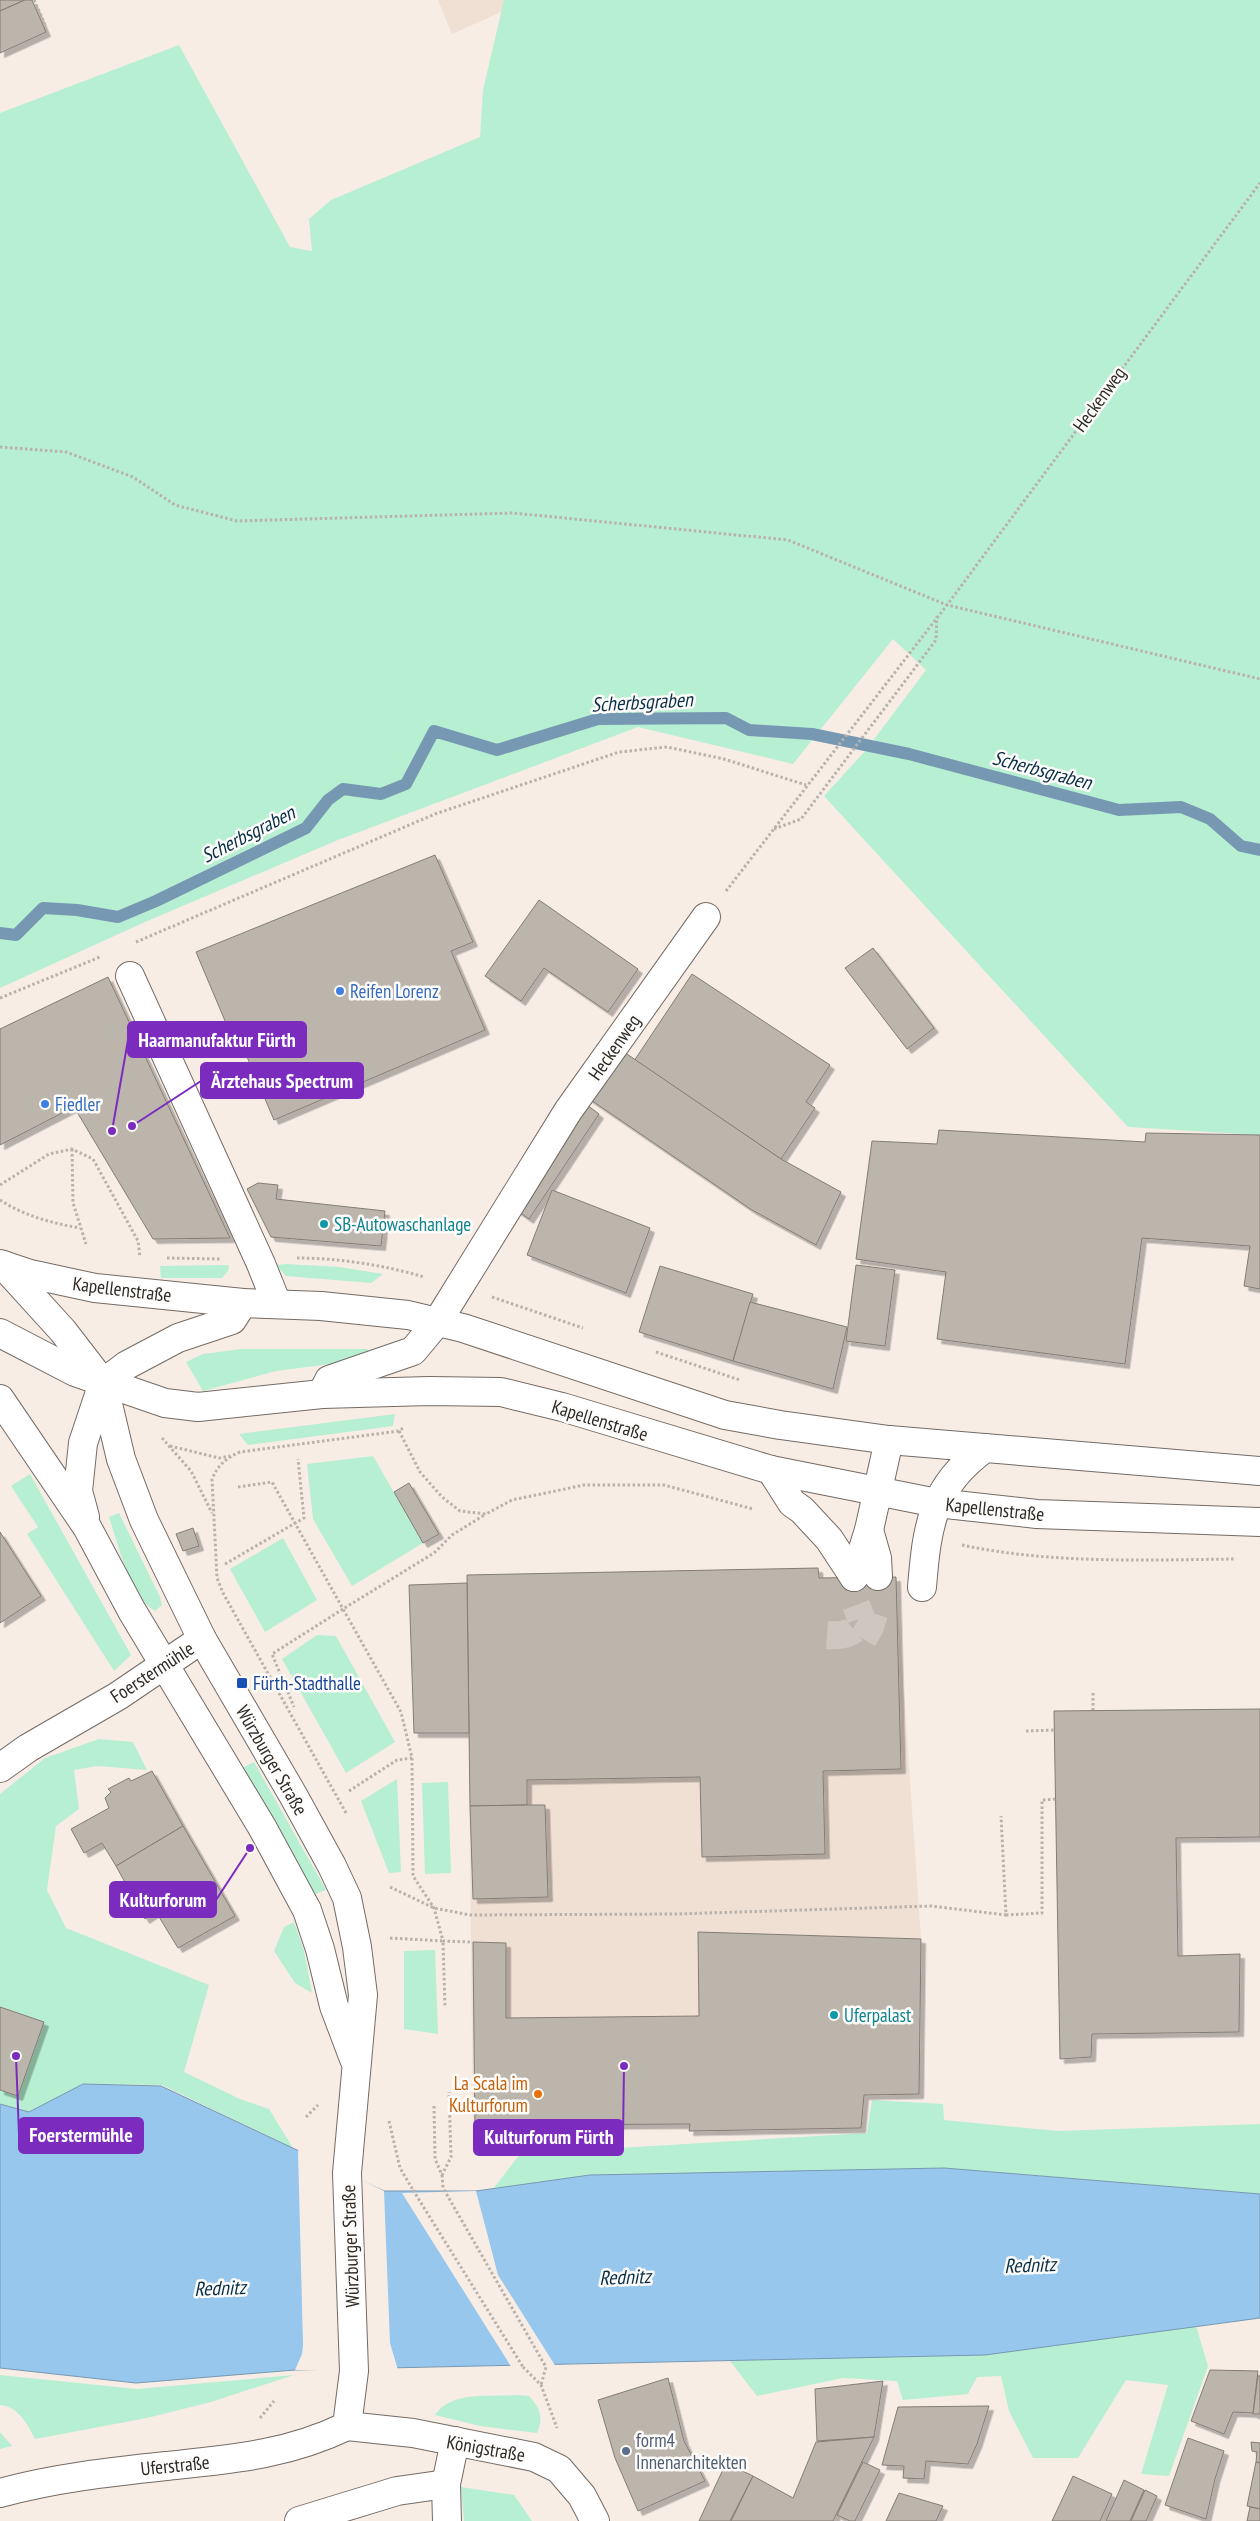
<svg xmlns="http://www.w3.org/2000/svg" width="1260" height="2521" font-family="'PT Sans Narrow',sans-serif">
<style>
.built{fill:#f0dfd3}
.green{fill:#b7efd2}
.water{fill:#97c7ed;stroke:#7798b2}
.pier{fill:#f7ede5}
.lines{fill:none;stroke-linecap:round;stroke-linejoin:round}
.stream{stroke:#7798b2;stroke-width:12}
.building{fill:#bcb5ac;stroke:#847d74;filter:url(#shadow)}
.minor-tunnel{stroke:#cfc6bf;stroke-width:28;stroke-dasharray:28 14;stroke-linecap:butt}
.minor-casing{stroke:#746b65;stroke-width:30}
.major-casing{stroke:#746b65;stroke-width:30}
.path{stroke:#b9b1ab;stroke-width:3;stroke-dasharray:2.5 2.5;stroke-linecap:butt}
.minor{stroke:#fff;stroke-width:28}
.major{stroke:#fff;stroke-width:28}
.path-bridge{stroke:#b9b1ab;stroke-width:3;stroke-dasharray:2.5 2.5;stroke-linecap:butt}
.shop-dot{fill:#3f7fe0;stroke:#fefcfa;stroke-width:2}
.culture-dot{fill:#0f9aa8;stroke:#fefcfa;stroke-width:2}
.transit-dot{fill:#1a4fb4;stroke:#fefcfa;stroke-width:2}
.food-dot{fill:#e8710a;stroke:#fefcfa;stroke-width:2}
.service-dot{fill:#5c6f8a;stroke:#fefcfa;stroke-width:2}
.labels{text-anchor:middle;stroke-width:5;stroke-linejoin:round;paint-order:stroke}
.street-label{font-size:19px;fill:#2d2a27;stroke:#fefcfa}
.shop-label{font-size:19px;fill:#366cbe;stroke:#fefcfa;text-anchor:start}
.culture-label{font-size:19px;fill:#0d838f;stroke:#fefcfa;text-anchor:start}
.transit-label{font-size:19px;fill:#164399;stroke:#fefcfa;text-anchor:start}
.food-label{font-size:19px;fill:#c56008;stroke:#fefcfa;text-anchor:end}
.service-label{font-size:19px;fill:#4e5e75;stroke:#fefcfa;text-anchor:start}
.water-label{font-size:20px;font-style:italic;fill:#082f48;stroke:#fefcfa}
.leader{fill:none;stroke:#7b2cbf;stroke-width:2}
.callout-dot{fill:#7b2cbf;stroke:#fefcfa;stroke-width:2}
.callout{fill:#7b2cbf;stroke:#7b2cbf;stroke-width:2}
.callout-label{font-size:20px;text-anchor:middle;font-weight:bold;fill:#fff}
</style>
<defs>
<filter id="shadow"><feDropShadow dx="4.5" dy="4.5" stdDeviation="0" flood-color="#0004"/></filter>
</defs>
<rect width="100%" height="100%" fill="#f7ede5"/>
<g class="built">
<path d="M438,0H528L452,34Z"/>
<path d="M818,1568L819,1578L896,1577L921,1939L919,2094L865,2095L861,2128L689,2131L690,2124L521,2125V2134H473L467,1575Z"/>
</g>
<g class="green">
<path d="M504,0H1260V1135L1128,1127L824,796L866,750L926,670L893,639L793,764L638,727L338,840L145,922L0,988V113L179,45L290,247L312,251L309,219L331,200L480,137L483,90Z"/>
<path d="M287,1264L339,1267L383,1274L371,1283L286,1276L276,1265Z"/>
<path d="M229,1265L228,1271L222,1278H161L160,1266Z"/>
<path d="M241,1349H367L373,1353L369,1359L276,1371L203,1391L186,1362L203,1354Z"/>
<path d="M395,1414L393,1426L248,1445L239,1434Z"/>
<path d="M373,1456L423,1543L352,1586L313,1519L307,1464Z"/>
<path d="M30,1474L131,1655L114,1671L27,1534L38,1527L11,1486Z"/>
<path d="M119,1513L160,1597L162,1605L155,1611C130,1596 118,1544 109,1517Z"/>
<path d="M283,1538L317,1600L265,1632L230,1569Z"/>
<path d="M317,1635L336,1636L395,1742L346,1773L282,1659Z"/>
<path d="M99,1739L133,1742L147,1770L98,1766L74,1770L79,1809L56,1826L47,1890L66,1928L209,1985L184,2072L240,2099L269,2109L293,2148L162,2085L83,2084L29,2112L0,2104V1794L45,1758Z"/>
<path d="M254,1762L326,1890L312,1895L240,1769Z"/>
<path d="M397,1779L401,1872L389,1873L361,1801Z"/>
<path d="M448,1782L451,1873L425,1874L422,1783Z"/>
<path d="M294,1922L304,1951L312,1993L295,1983L274,1951L284,1927Z"/>
<path d="M435,1950L438,2034L404,2029V1951Z"/>
<path d="M872,2100L943,2104L944,2120L1058,2131L1260,2124V2194L945,2168L590,2175L493,2189L520,2154L867,2133Z"/>
<path d="M1196,2326L1208,2366L1169,2476L1141,2474L1168,2385L1126,2380L1078,2458H1033L1009,2411L1001,2376L977,2377L968,2394L903,2400L897,2381L843,2378L757,2396L730,2361Z"/>
<path d="M0,2375L137,2389L294,2375L211,2402L147,2418L35,2439C28,2425 18,2406 0,2405Z"/>
<path d="M519,2395L529,2396C540,2408 544,2417 537,2433L480,2426L435,2415C451,2390 491,2397 519,2395Z"/>
<path d="M0,2432L12,2446L0,2449Z"/>
<path d="M461,2487L514,2495L532,2521H464Z"/>
</g>
<path class="water" d="M83,2084L161,2086L384,2191H476L590,2175L944,2168L1260,2194V2318L985,2355L295,2370L136,2383L0,2368V2104L29,2112Z"/>
<g class="pier">
<path d="M298,2150L312,2154L384,2191L390,2343L398,2370H295L302,2354L303,2345Z"/>
<path d="M476,2191L498,2275L556,2367L512,2368L402,2193Z"/>
</g>
<g class="lines">
<path class="stream" d="M0,933L16,935L43,908L77,910L118,917L156,901L306,828L328,800L343,789L381,794L406,784L434,731L497,750L598,719L726,718L749,730L812,734L909,754L1119,810L1181,807L1210,819L1241,846L1260,850"/>
</g>
<g class="building">
<path d="M0,0H25L0,11Z"/>
<path d="M25,0H32L46,32L0,53V11Z"/>
<path d="M435,855L473,942L451,951L485,1030L274,1120L242,1045L236,1047L196,952Z"/>
<path d="M539,900L638,969L608,1012L544,968L521,1001L485,976Z"/>
<path d="M873,948L934,1028L907,1049L845,968Z"/>
<path d="M692,974L830,1065L806,1102L815,1108L781,1159L634,1061Z"/>
<path d="M108,977L230,1238L153,1239L74,1107L0,1145V1029Z"/>
<path d="M621,1050L781,1159L841,1192L816,1245L752,1210L588,1098Z"/>
<path d="M583,1102L599,1114L529,1219L512,1207Z"/>
<path d="M939,1130L1145,1142L1146,1133L1260,1135V1289L1244,1286L1250,1246L1142,1238L1125,1364L937,1339L946,1272L856,1259L872,1141L937,1144Z"/>
<path d="M258,1183L278,1185L276,1199L385,1211L381,1246L271,1237L247,1189Z"/>
<path d="M552,1190L650,1228L626,1293L527,1255Z"/>
<path d="M856,1265L895,1270L885,1346L846,1341Z"/>
<path d="M660,1266L753,1294L733,1361L639,1332Z"/>
<path d="M750,1302L847,1327L833,1389L733,1361Z"/>
<path d="M409,1483L439,1534L423,1543L394,1492Z"/>
<path d="M193,1528L199,1546L183,1551L176,1534Z"/>
<path d="M0,1532L41,1596L0,1623Z"/>
<path d="M818,1568L819,1578L896,1577L901,1769L823,1771L825,1854L702,1857L700,1777L527,1780V1805L470,1806L467,1575Z"/>
<path d="M467,1583L469,1733H414L409,1585Z"/>
<path d="M1260,1709V1837L1176,1838L1178,1956L1240,1954L1239,2032L1092,2034L1091,2057L1060,2059L1054,1711Z"/>
<path d="M152,1771L183,1826L116,1866L102,1843L84,1853L71,1829L109,1808L105,1798L111,1792L108,1789L129,1778L131,1781Z"/>
<path d="M527,1805H545L548,1897L473,1899L470,1806Z"/>
<path d="M183,1826L235,1916L178,1948L156,1912L145,1919L116,1866Z"/>
<path d="M698,1932L921,1939L919,2094L864,2095L861,2128L689,2131L690,2124L521,2125V2134L475,2132L473,1942L506,1943V2018L699,2016Z"/>
<path d="M0,2007L44,2022L18,2096L0,2090Z"/>
<path d="M1210,2370L1258,2371L1253,2413L1233,2412L1224,2434L1191,2421Z"/>
<path d="M1258,2376H1260V2414H1253Z"/>
<path d="M668,2378L684,2441L705,2481L638,2511L615,2458L598,2400Z"/>
<path d="M883,2381L874,2437L817,2441L815,2389Z"/>
<path d="M989,2406L977,2444L968,2464L926,2461L924,2479L903,2478L904,2466L882,2465L898,2407Z"/>
<path d="M874,2437L833,2521H731L753,2476L793,2498L816,2442Z"/>
<path d="M1188,2438L1224,2451L1215,2479L1206,2519L1165,2505Z"/>
<path d="M1251,2442L1260,2443V2463L1256,2462L1257,2452L1252,2451Z"/>
<path d="M863,2462L880,2470L855,2521H850L837,2515Z"/>
<path d="M1256,2462L1260,2463V2509L1247,2506Z"/>
<path d="M726,2463L753,2476L730,2521H699Z"/>
<path d="M1073,2476L1112,2494L1100,2521H1052Z"/>
<path d="M1124,2480L1144,2490L1130,2521H1106Z"/>
<path d="M1145,2490L1157,2496L1146,2521H1131Z"/>
<path d="M899,2493L943,2506L936,2521H886Z"/>
<path d="M1250,2507L1260,2509V2521H1247Z"/>
</g>
<g class="lines">
<g class="minor-tunnel">
<path d="M827,1635C841,1636 857,1635 861,1618L856,1605"/>
<path d="M863,1639L870,1627L878,1601"/>
</g>
<defs>
<g id="minor">
<path d="M130,976L261,1264L277,1304"/>
<path d="M3,1265L63,1331L103,1383L121,1459L144,1520L202,1639L293,1795L332,1866L347,1898L357,1947L363,1995L347,2173L354,2371L347,2426"/>
<path d="M103,1383L127,1365L178,1338L232,1320L243,1303"/>
<path d="M322,1394L329,1380L413,1351L438,1321L568,1111L706,917"/>
<path d="M0,1399L87,1527L132,1611L262,1827L307,1910L320,1949L334,2006L354,2059"/>
<path d="M771,1470L792,1503L802,1510L829,1539L854,1577"/>
<path d="M85,1517L78,1491L83,1443L103,1383"/>
<path d="M869,1530L877,1558L878,1576"/>
<path d="M854,1577L869,1530L889,1440"/>
<path d="M922,1587C927,1526 932,1486 985,1448"/>
<path d="M0,1768L28,1748L118,1696L202,1639"/>
<path d="M347,2426L413,2433L534,2457L559,2469L582,2496L595,2521"/>
<path d="M0,2493C55,2478 110,2472 166,2466C232,2459 287,2455 347,2426"/>
<path d="M299,2521L397,2491L446,2484"/>
<path d="M447,2521L446,2484L455,2441"/>
</g>
<g id="major">
<path d="M0,1264L30,1274L95,1288L243,1303L321,1306L408,1315L463,1328L725,1415L780,1425L889,1440L1260,1471"/>
<path d="M0,1333L75,1372L165,1403L198,1407L322,1394L429,1391L501,1392L562,1407L771,1470L937,1503L1037,1514L1260,1522"/>
</g>
</defs>
<use href="#minor" class="minor-casing"/>
<use href="#major" class="major-casing"/>
<g class="path">
<path d="M34,0L46,27"/>
<path d="M0,447L66,452L133,477L175,505L237,521L513,513L788,540L947,605L1260,679"/>
<path d="M774,829L801,819L936,640L937,616"/>
<path d="M726,891L947,605L1260,183"/>
<path d="M136,942L435,814L619,752L667,747L724,759L806,785"/>
<path d="M0,998L100,957"/>
<path d="M72,1149L73,1203L86,1244"/>
<path d="M0,1185L49,1154L72,1149L93,1159L138,1241L140,1257"/>
<path d="M0,1200C25,1216 51,1223 80,1228"/>
<path d="M167,1258L221,1259"/>
<path d="M297,1258C338,1258 384,1265 424,1277"/>
<path d="M492,1297L583,1328"/>
<path d="M656,1352L740,1380"/>
<path d="M399,1431L420,1472L442,1497L460,1511L486,1514L512,1500L584,1485H664L753,1509"/>
<path d="M162,1438L191,1471L212,1513"/>
<path d="M170,1446L219,1458L230,1456"/>
<path d="M238,1487L272,1482L343,1609L272,1654L294,1707"/>
<path d="M962,1545C1051,1564 1145,1560 1235,1559"/>
<path d="M225,1564L304,1518L298,1459"/>
<path d="M1093,1693V1710"/>
<path d="M1026,1731L1055,1730"/>
<path d="M349,1791L397,1760L412,1758"/>
<path d="M346,1813L223,1593L217,1578L212,1479C218,1465 226,1458 240,1452L399,1431L403,1428"/>
<path d="M390,1887L434,1908L470,1915L676,1914L931,1906L1006,1915L1001,1816"/>
<path d="M1006,1915L1042,1913V1800L1056,1799"/>
<path d="M390,1938L443,1941L445,2008"/>
<path d="M470,1942L443,1941L434,1908L413,1876L412,1758L401,1712L343,1609L434,1553L452,1535L486,1514"/>
<path d="M434,2106L435,2159L442,2175L451,2157L449,2092"/>
<path d="M306,2117L318,2105"/>
<path d="M389,2121L400,2168L413,2190"/>
<path d="M442,2175L443,2188L546,2367L541,2385"/>
<path d="M523,2367L541,2385L557,2428"/>
<path d="M260,2418L274,2401"/>
</g>
<use href="#minor" class="minor"/>
<use href="#major" class="major"/>
<path class="path-bridge" d="M413,2190L523,2367"/>
</g>
<g class="shop-dot">
<circle cx="340" cy="991" r="5"/>
<circle cx="45" cy="1104" r="5"/>
</g>
<g class="culture-dot">
<circle cx="324" cy="1224" r="5"/>
<circle cx="834" cy="2015" r="5"/>
</g>
<rect class="transit-dot" x="236" y="1677" width="12" height="12" rx="2.5"/>
<circle class="food-dot" cx="538" cy="2094" r="5"/>
<circle class="service-dot" cx="626" cy="2451" r="5"/>
<g class="labels">
<g class="street-label">
<text transform="translate(1099 399) rotate(-54)" y="7">Heckenweg</text>
<text transform="translate(614 1047) rotate(-55)" y="7">Heckenweg</text>
<text transform="translate(122 1289) rotate(7)" y="7">Kapellenstraße</text>
<text transform="translate(600 1420) rotate(17)" y="7">Kapellenstraße</text>
<text transform="translate(995 1509) rotate(6)" y="7">Kapellenstraße</text>
<text transform="translate(152 1672) rotate(-33)" y="7">Foerstermühle</text>
<text transform="translate(272 1760) rotate(60)" y="7">Würzburger Straße</text>
<text transform="translate(350 2246) rotate(-92)" y="7">Würzburger Straße</text>
<text transform="translate(486 2448) rotate(10)" y="7">Königstraße</text>
<text transform="translate(175 2465) rotate(-6)" y="7">Uferstraße</text>
</g>
<g class="shop-label">
<text x="350" y="998">Reifen Lorenz</text>
<text x="55" y="1111">Fiedler</text>
</g>
<g class="culture-label">
<text x="334" y="1231">SB-Autowaschanlage</text>
<text x="844" y="2022">Uferpalast</text>
</g>
<g class="transit-label">
<text x="253" y="1690">Fürth-Stadthalle</text>
</g>
<g class="food-label">
<text x="528" y="2090">La Scala im<tspan x="528" dy="22">Kulturforum</tspan></text>
</g>
<g class="service-label">
<text x="636" y="2447">form4<tspan x="636" dy="22">Innenarchitekten</tspan></text>
</g>
<g class="water-label">
<text transform="translate(642 702) rotate(-3)" y="7">Scherbsgraben</text>
<text transform="translate(1042 770) rotate(15)" y="7">Scherbsgraben</text>
<text transform="translate(248 834) rotate(-27)" y="7">Scherbsgraben</text>
<text transform="translate(1030 2265) rotate(-2)" y="7">Rednitz</text>
<text transform="translate(625 2277) rotate(-2)" y="7">Rednitz</text>
<text transform="translate(220 2288) rotate(-2)" y="7">Rednitz</text>
</g>
</g>
<path class="leader" d="M112 1131L128 1040M132 1126L201 1081M250 1848L216 1900M16 2056L19 2135M624 2066L623 2137"/>
<g class="callout-dot">
<circle cx="112" cy="1131" r="5"/>
<circle cx="132" cy="1126" r="5"/>
<circle cx="250" cy="1848" r="5"/>
<circle cx="16" cy="2056" r="5"/>
<circle cx="624" cy="2066" r="5"/>
</g>
<g class="callout">
<rect x="128" y="1022" width="178" height="35" rx="5"/>
<rect x="201" y="1063" width="162" height="35" rx="5"/>
<rect x="110" y="1882" width="106" height="35" rx="5"/>
<rect x="19" y="2118" width="124" height="35" rx="5"/>
<rect x="474" y="2120" width="149" height="35" rx="5"/>
</g>
<g class="callout-label">
<text x="217" y="1047">Haarmanufaktur Fürth</text>
<text x="282" y="1088">Ärztehaus Spectrum</text>
<text x="163" y="1907">Kulturforum</text>
<text x="81" y="2142">Foerstermühle</text>
<text x="549" y="2144">Kulturforum Fürth</text>
</g>
</svg>
